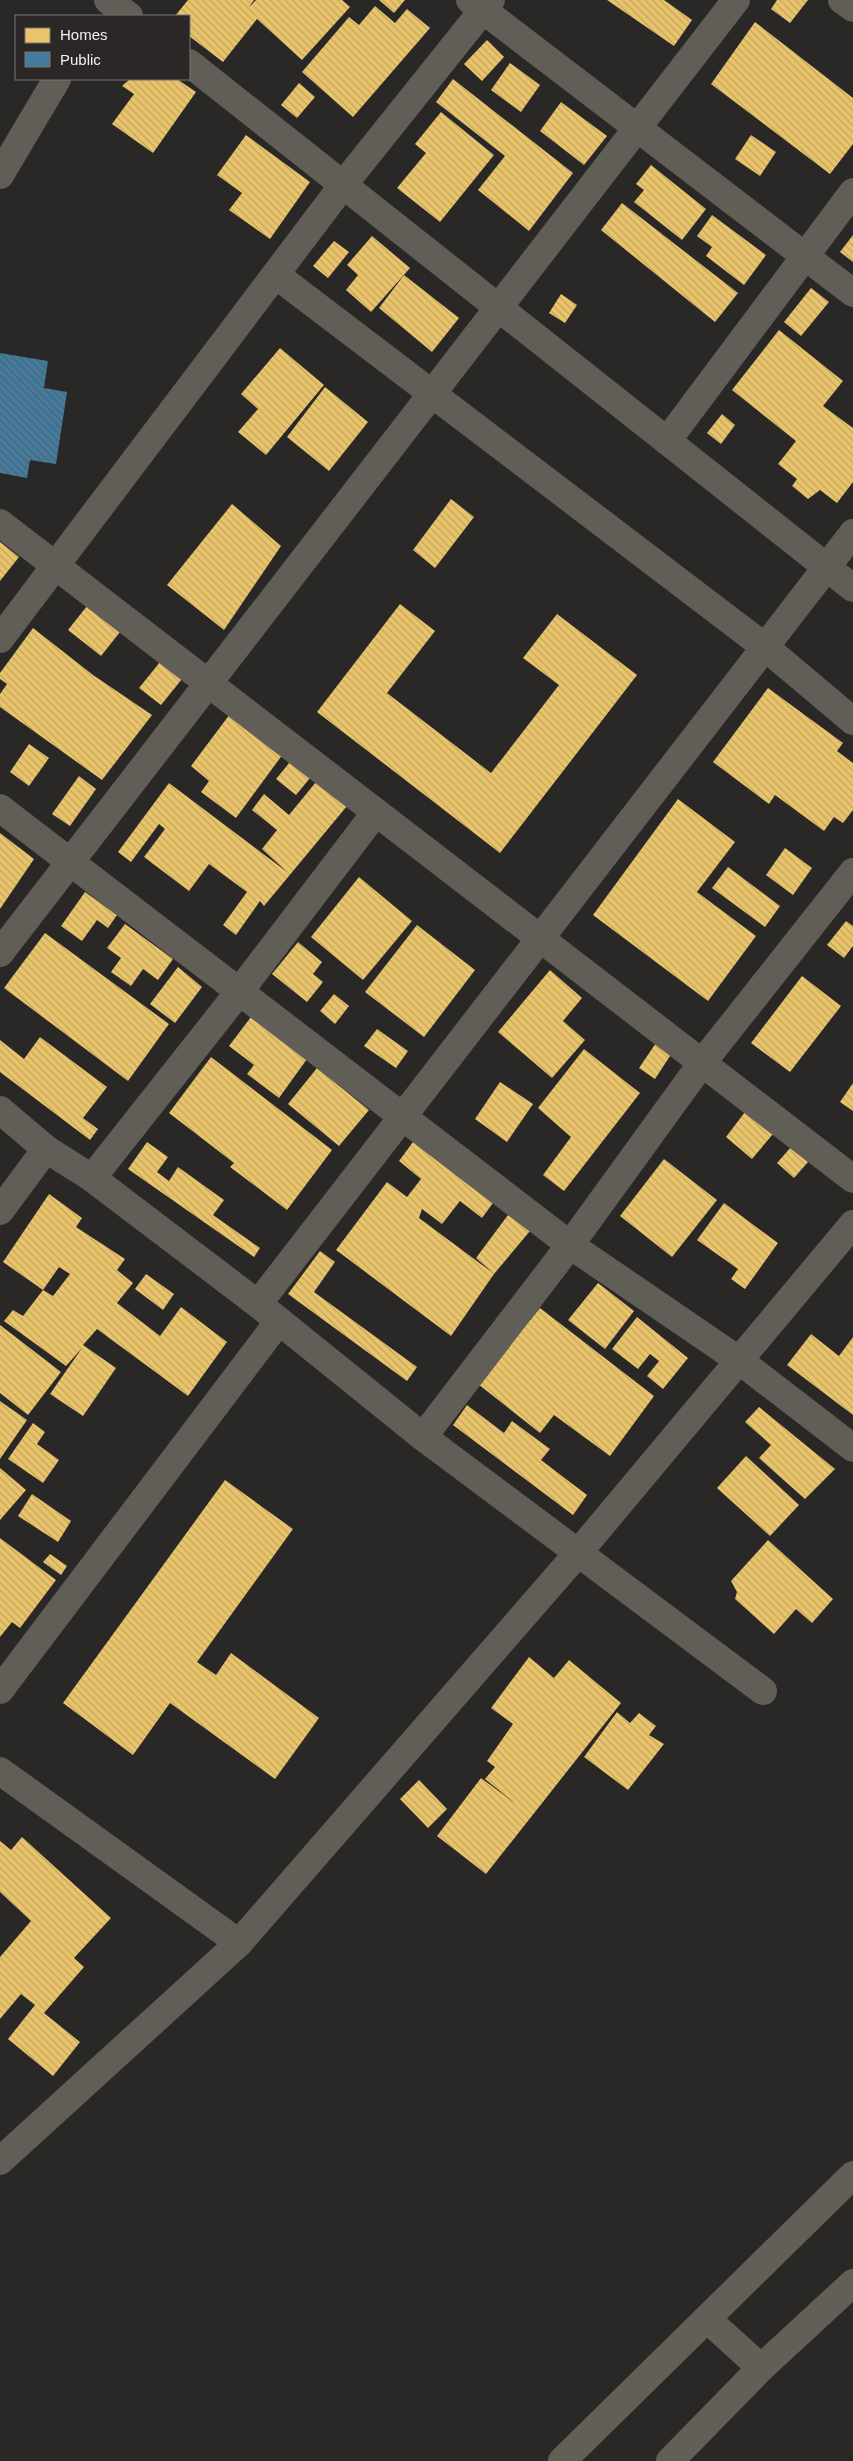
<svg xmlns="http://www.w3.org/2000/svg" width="853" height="2461" font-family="Arial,sans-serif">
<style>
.homes{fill:url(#homes-back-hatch)}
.public{fill:url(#public-back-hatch)}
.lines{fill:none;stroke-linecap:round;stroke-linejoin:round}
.street{stroke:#605e56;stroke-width:28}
.secondary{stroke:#635f57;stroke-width:28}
</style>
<defs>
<pattern id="homes-back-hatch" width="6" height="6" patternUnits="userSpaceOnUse" patternTransform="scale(1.25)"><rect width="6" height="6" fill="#e9c46a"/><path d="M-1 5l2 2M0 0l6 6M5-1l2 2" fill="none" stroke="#c1a562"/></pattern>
<pattern id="public-back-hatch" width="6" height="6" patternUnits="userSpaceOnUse" patternTransform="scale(1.25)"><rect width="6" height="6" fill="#457b9d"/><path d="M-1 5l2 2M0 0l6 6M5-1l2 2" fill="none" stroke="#476477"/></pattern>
</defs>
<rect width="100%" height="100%" fill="#292827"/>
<g class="homes">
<path d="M188,0H254L249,7L256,0H342L350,7L302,60L257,19L223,62L189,36V16H175Z"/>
<path d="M379,0H405L394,13Z"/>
<path d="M607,0H664L692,20L674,46Z"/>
<path d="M777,0H808L790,23L771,9Z"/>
<path d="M375,6L395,23L407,9L430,28L353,117L302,72L349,17L359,25Z"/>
<path d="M755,22L853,98V144L830,174L711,84Z"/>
<path d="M487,40L504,57L482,81L464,64Z"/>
<path d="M510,63L540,85L521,112L491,90Z"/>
<path d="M130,79H177L196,92L153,153L112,124L134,94L122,86Z"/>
<path d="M453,79L573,173L529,231L478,190L505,156L436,102Z"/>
<path d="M299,83L315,97L297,118L281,105Z"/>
<path d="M561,102L607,136L584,165L540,131Z"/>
<path d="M441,112L494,155L440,222L397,188L426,153L415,144Z"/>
<path d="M246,135L310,182L270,239L229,210L242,193L217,175Z"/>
<path d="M751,135L776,152L760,176L735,159Z"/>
<path d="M651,165L706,209L682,240L634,202L644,190L636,184Z"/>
<path d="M622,203L738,293L715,322L601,230Z"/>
<path d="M712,215L766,255L744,285L706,256L712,247L697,236Z"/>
<path d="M853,235V262L840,252Z"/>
<path d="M372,236L410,268L371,312L346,290L358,275L347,265Z"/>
<path d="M334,241L349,252L328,278L313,266Z"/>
<path d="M404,275L459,318L432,352L379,308Z"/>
<path d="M811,288L829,302L801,336L784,322Z"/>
<path d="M561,294L577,305L565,323L549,313Z"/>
<path d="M779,330L843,381L823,406L853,428V482L837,503L820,490L808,499L792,486L797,479L778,464L796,441L732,390Z"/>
<path d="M280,348L324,385L266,455L238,432L258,409L241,394Z"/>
<path d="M325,387L368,422L329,471L287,437Z"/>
<path d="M722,414L735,425L721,444L707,433Z"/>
<path d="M451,499L474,517L435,568L413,550Z"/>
<path d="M232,504L281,546L224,630L167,585Z"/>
<path d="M0,542L19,557L0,581Z"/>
<path d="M400,604L435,631L387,693L491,773L559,685L523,658L557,614L637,675L500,853L317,712Z"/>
<path d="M87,606L120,632L101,656L68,630Z"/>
<path d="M33,628L93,675L152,715L102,780L0,707V694L7,684L0,679V673Z"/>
<path d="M160,662L182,679L161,705L139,688Z"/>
<path d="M768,688L843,743L837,751L853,763V810L843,823L834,817L824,831L775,795L769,804L713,762Z"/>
<path d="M230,714L283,754L236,818L201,792L209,781L191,766Z"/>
<path d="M29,744L49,758L29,786L10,772Z"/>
<path d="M290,762L310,778L296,795L276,779Z"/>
<path d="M79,776L96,789L70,826L52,814Z"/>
<path d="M316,782L347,806L264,906L260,901L236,935L223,925L247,892L209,864L189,891L144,857L165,829L159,824L131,862L118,852L169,783L287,872L262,849L277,830L252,810L264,794L289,815Z"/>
<path d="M678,799L735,842L697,892L756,936L708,1001L593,915Z"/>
<path d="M0,833L34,859L0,909Z"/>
<path d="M785,848L812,868L793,895L766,875Z"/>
<path d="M728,867L780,906L765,927L712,888Z"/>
<path d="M359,877L412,921L363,980L311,937Z"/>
<path d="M85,892L117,915L108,928L97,920L82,941L61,926Z"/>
<path d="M846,921L853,926V946L844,958L827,945Z"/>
<path d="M125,924L173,959L158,980L143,969L131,986L111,972L121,958L107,948Z"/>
<path d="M417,925L475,970L424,1037L365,992Z"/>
<path d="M45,933L169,1024L128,1081L4,988Z"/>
<path d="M298,942L322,962L313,974L323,982L307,1002L272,974Z"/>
<path d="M178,967L202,987L175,1023L150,1004Z"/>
<path d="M550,970L582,998L563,1021L585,1040L552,1078L498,1032Z"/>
<path d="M802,976L841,1006L790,1072L751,1043Z"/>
<path d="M334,994L349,1006L335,1024L320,1011Z"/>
<path d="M251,1017L307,1059L279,1098L247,1074L254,1065L229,1046Z"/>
<path d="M377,1029L408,1051L396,1068L364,1046Z"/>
<path d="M40,1037L107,1087L83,1118L98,1129L90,1140L0,1072V1040L24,1059Z"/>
<path d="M656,1043L672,1053L655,1079L639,1068Z"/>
<path d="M584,1049L640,1093L564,1191L543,1175L571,1137L538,1108Z"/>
<path d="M211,1057L332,1150L287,1210L230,1167L234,1163L169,1113Z"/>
<path d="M317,1068L369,1110L339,1146L288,1104Z"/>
<path d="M500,1082L533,1104L507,1142L475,1119Z"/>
<path d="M853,1083V1111L840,1102Z"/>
<path d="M745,1112L773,1134L752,1159L726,1137Z"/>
<path d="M147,1142L168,1157L157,1172L169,1181L178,1167L224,1200L213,1215L260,1248L254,1257L128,1169Z"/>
<path d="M413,1142L493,1203L482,1218L460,1201L442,1224L422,1209L419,1218L493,1273L476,1258L508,1215L530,1231L494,1274L451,1336L336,1250L387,1182L407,1197L421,1179L399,1161Z"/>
<path d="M791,1147L808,1162L794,1178L777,1163Z"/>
<path d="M664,1159L717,1200L672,1257L620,1216Z"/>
<path d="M49,1194L82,1218L76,1227L125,1259L117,1270L133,1283L117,1303L160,1336L181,1307L227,1342L188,1396L97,1329L83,1345L116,1368L83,1416L50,1394L82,1348L66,1366L4,1321L13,1310L23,1316L43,1290L53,1296L70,1274L59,1267L43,1290L3,1262Z"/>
<path d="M724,1203L778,1243L745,1289L731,1279L738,1269L697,1240Z"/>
<path d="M320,1251L335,1262L314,1292L417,1367L407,1381L288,1294Z"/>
<path d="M146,1274L174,1294L163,1310L135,1289Z"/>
<path d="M598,1283L634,1311L605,1349L568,1320Z"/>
<path d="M540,1308L654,1396L610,1456L554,1415L540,1433L478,1384Z"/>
<path d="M637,1317L688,1358L663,1389L647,1376L659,1361L650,1354L638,1369L612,1349Z"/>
<path d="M0,1325L61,1372L28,1415L0,1393Z"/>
<path d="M811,1334L839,1356L853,1337V1415L787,1365Z"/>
<path d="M0,1401L27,1420L0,1459Z"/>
<path d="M467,1405L504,1433L512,1421L550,1449L541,1460L587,1495L573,1515L453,1425Z"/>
<path d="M759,1407L835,1469L805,1499L759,1458L771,1445L745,1422Z"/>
<path d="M33,1423L45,1432L37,1444L59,1460L43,1483L8,1459Z"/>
<path d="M746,1456L799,1505L770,1536L717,1488Z"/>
<path d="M0,1468L26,1490L0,1520Z"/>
<path d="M225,1480L293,1529L197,1662L216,1675L231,1653L319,1718L275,1779L170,1703L133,1755L63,1703Z"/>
<path d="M32,1494L71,1521L58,1542L18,1516Z"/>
<path d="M0,1538L56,1580L20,1628L12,1622L0,1637Z"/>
<path d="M768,1540L833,1599L812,1623L796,1609L774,1634L735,1599L737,1592L731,1581Z"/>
<path d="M50,1554L67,1566L61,1575L43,1562Z"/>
<path d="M529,1657L554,1678L569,1660L621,1703L486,1874L437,1836L481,1778L516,1804L485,1779L495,1767L487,1761L513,1724L491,1708Z"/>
<path d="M617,1712L630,1723L639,1713L656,1726L649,1735L664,1744L628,1790L584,1757Z"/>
<path d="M419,1780L447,1809L428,1828L400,1799Z"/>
<path d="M22,1837L111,1918L74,1958L84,1967L44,2013L80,2042L53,2076L8,2039L35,2005L21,1994L0,2019V1957L31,1921L0,1892V1841L11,1850Z"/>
</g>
<path class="public" d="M0,353L48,361L44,388L67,392L56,464L30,460L27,478L0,473Z"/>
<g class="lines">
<g class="street">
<path d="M108,0L129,16"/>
<path d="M470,0L853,293"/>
<path d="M842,0L853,8"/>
<path d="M189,63L853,588"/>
<path d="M0,175L57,79"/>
<path d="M276,275L765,647L853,721"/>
<path d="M667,441L853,192"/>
<path d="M0,523L853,1179"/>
<path d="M0,639L343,185L491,0"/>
<path d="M0,808L570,1245L740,1361L853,1448"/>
<path d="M0,953L736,0"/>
<path d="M0,1110L46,1149L92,1178L258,1304L423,1437L763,1691"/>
<path d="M92,1178L239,992L376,812"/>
<path d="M0,1211L46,1149"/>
<path d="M258,1304L853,533"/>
<path d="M423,1437L570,1245L702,1063L853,872"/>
<path d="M0,1690L279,1321"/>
<path d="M0,1771L239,1943"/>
<path d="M0,2161L239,1943L578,1553L853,1224"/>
</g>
<g class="secondary">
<path d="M707,2319L761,2368"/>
<path d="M562,2461L853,2175"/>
<path d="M670,2461L761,2368L853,2283"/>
</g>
</g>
<rect x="15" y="15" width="175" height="65" fill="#2a2726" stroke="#7a7776"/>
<rect x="25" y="28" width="25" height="15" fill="#e9c46a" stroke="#7a7776"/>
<text x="60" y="40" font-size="15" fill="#f2f0ef">Homes</text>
<rect x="25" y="52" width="25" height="15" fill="#457b9d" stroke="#7a7776"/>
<text x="60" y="65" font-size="15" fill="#f2f0ef">Public</text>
</svg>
